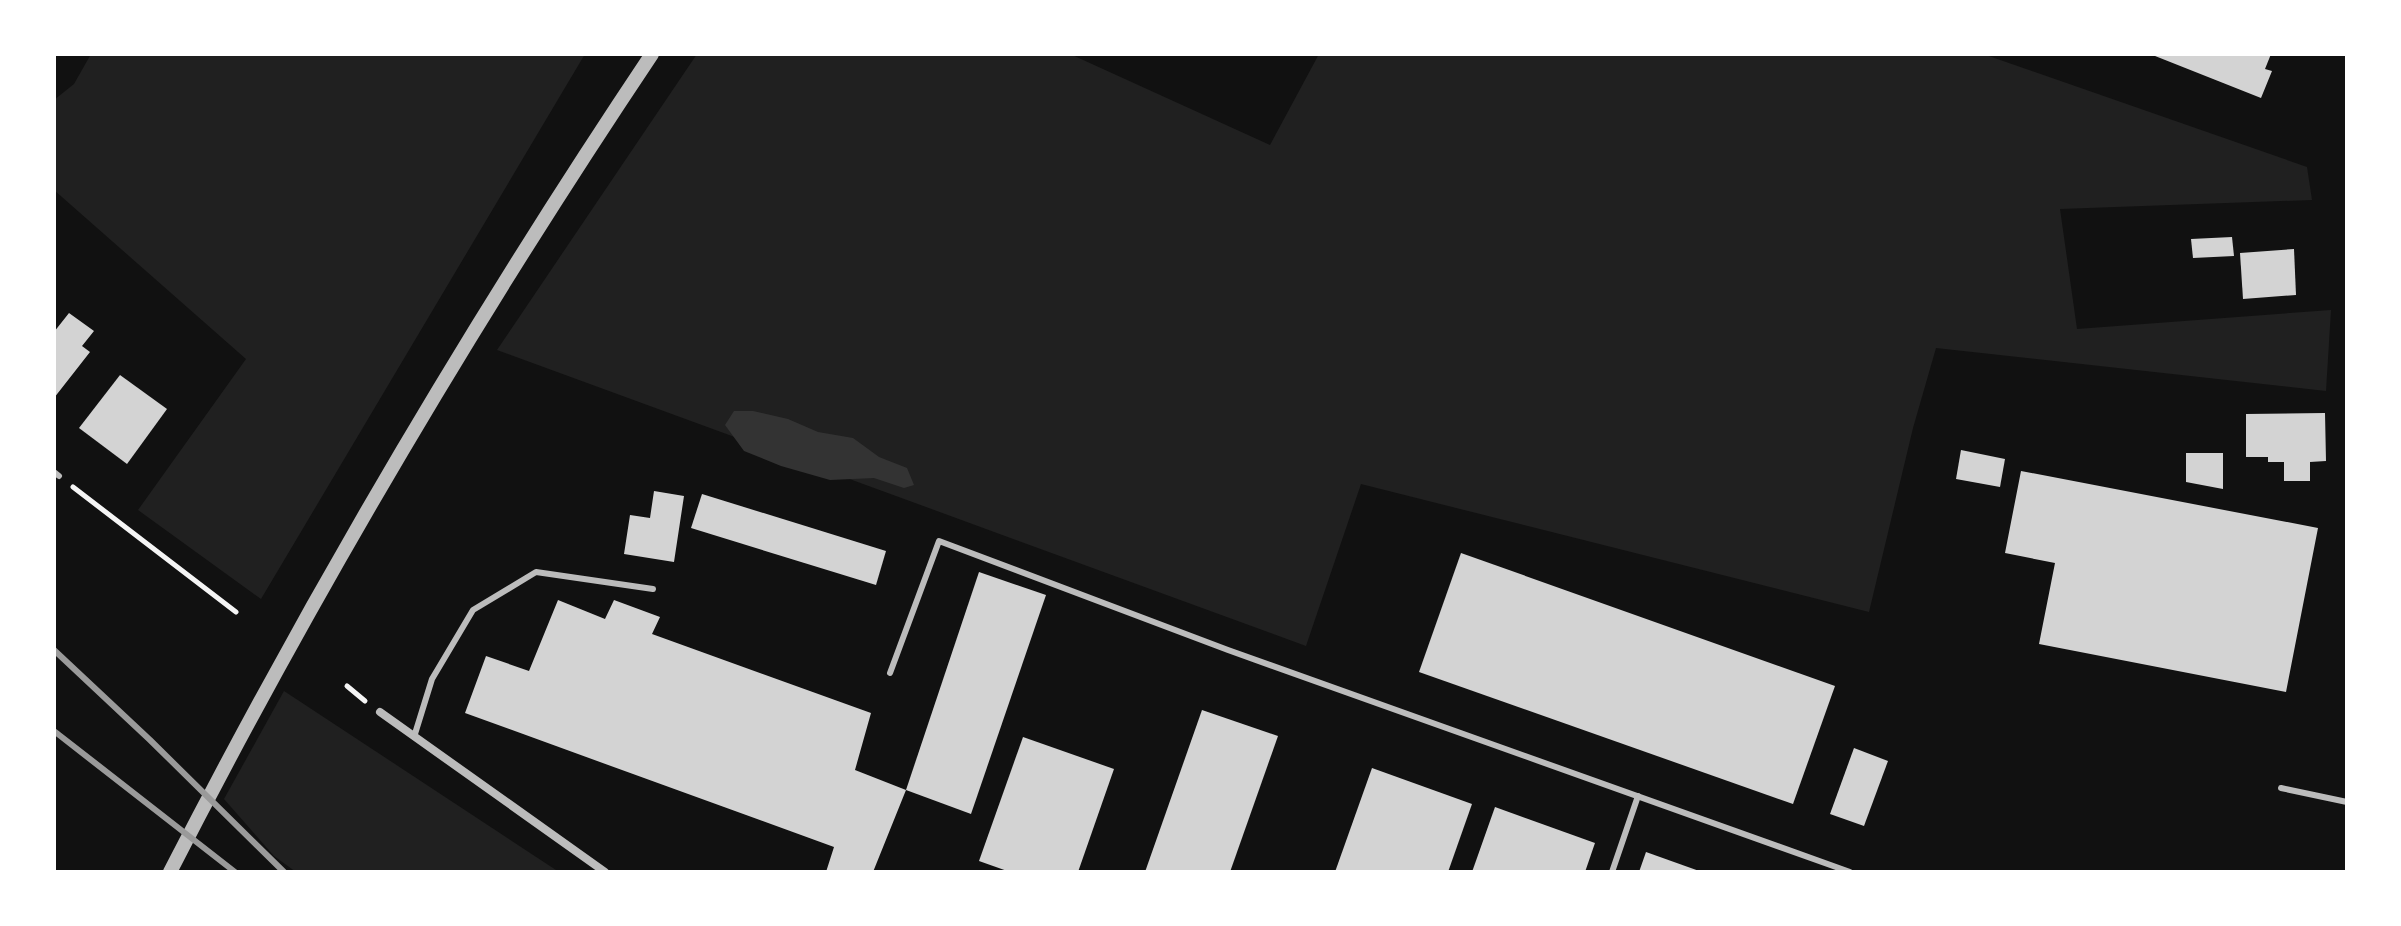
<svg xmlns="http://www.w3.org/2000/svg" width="2401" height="926" font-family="Raleway,sans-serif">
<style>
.green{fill:#202020}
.water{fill:#333}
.building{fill:#d3d3d3}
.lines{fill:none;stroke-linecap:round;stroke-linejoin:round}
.path{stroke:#f5f5f5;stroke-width:5}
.service{stroke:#bcbcbc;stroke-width:6}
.minor{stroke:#bcbcbc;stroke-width:8}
.tertiary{stroke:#bcbcbc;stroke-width:14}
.rail{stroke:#9a9a9a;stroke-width:6}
</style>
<rect width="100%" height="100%" fill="#111"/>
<g class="green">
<path d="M91,54H585L261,599L138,510L246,359L54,190V100L74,84Z"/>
<path d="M697,54H1070L1270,145L1319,54H1983L2307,167L2312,200L2060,209L2077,329L2331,310L2326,391L1936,348L1913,428L1869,612L1361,484L1306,646L497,350Z"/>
<path d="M284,691L559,872H296L274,856L224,799Z"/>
</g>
<path class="water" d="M734,411H753L788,419L818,432L853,438L879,457L907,468L914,485L904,488L874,478L830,480L781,466L744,451L725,425Z"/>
<g class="building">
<path d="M2150,54H2271L2265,69L2272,71L2261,98Z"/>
<path d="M2232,237L2234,256L2193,258L2191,239Z"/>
<path d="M2294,249L2296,295L2243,299L2240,253Z"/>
<path d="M69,313L94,331L82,346L90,352L54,398V332Z"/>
<path d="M120,375L167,409L127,464L79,428Z"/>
<path d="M2325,413L2326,461L2310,462V481H2284V462H2268V457H2246V414Z"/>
<path d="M1961,450L2005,459L2000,487L1956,479Z"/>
<path d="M2186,453H2223V489L2186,482Z"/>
<path d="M2021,471L2318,528L2286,692L2039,644L2055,563L2005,553Z"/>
<path d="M654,491L684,496L674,562L624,554L630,515L650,518Z"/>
<path d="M702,494L886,551L876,585L691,528Z"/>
<path d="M1461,553L1835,686L1793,804L1419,672Z"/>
<path d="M979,572L1046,595L971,814L906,790Z"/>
<path d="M558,600L605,619L614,600L660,617L652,634L871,713L855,770L906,790L873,872H826L834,847L465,713L486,656L529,671Z"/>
<path d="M1202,710L1278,736L1230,872H1145Z"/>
<path d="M1023,737L1114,769L1078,872H1010L979,861Z"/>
<path d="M1854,748L1888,761L1864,826L1830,814Z"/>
<path d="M1372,768L1472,804L1448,872H1335Z"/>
<path d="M1495,807L1595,843L1585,872H1472Z"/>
<path d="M1646,852L1702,872H1639Z"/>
</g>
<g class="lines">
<g class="path">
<path d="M73,487L236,612"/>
<path d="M347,686L365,701"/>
</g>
<g class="service">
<path d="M54,472L59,476"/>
<path d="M890,673L939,541L1228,650L1850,872"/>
<path d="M414,737L432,679L473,610L536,572L653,589"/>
<path d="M2281,788L2347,802"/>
<path d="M1612,872L1638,796"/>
</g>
<path class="minor" d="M380,712L605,872"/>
<path class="tertiary" d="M170,872C314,591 476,317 652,54"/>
<g class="rail">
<path d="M54,650L150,740L284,872"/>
<path d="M54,731L235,872"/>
</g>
</g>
<rect width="2401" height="926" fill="none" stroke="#ffffff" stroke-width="112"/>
</svg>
